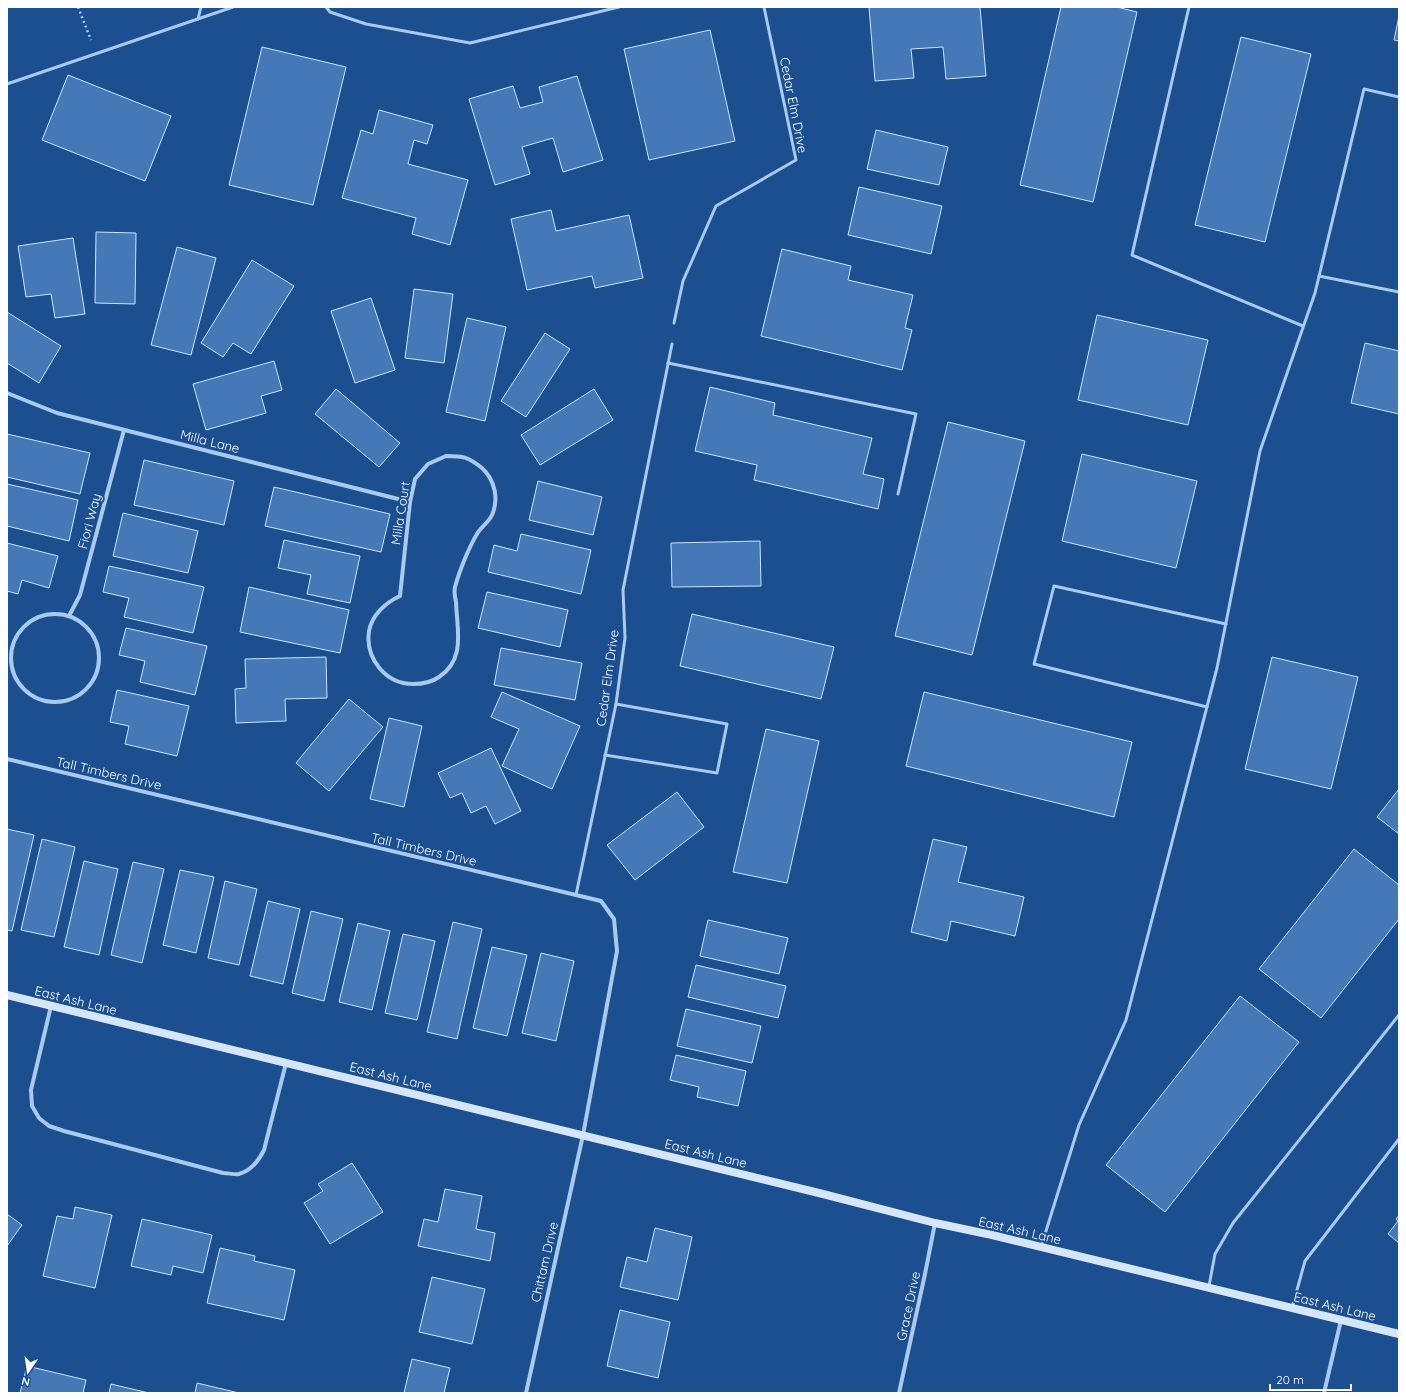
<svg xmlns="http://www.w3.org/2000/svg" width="1406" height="1400" font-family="Quicksand,sans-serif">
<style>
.building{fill:#4478b7;stroke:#cfe3fa}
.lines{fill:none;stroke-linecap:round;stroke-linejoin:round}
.path{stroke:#a9c9ee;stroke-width:2.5;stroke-dasharray:2 3;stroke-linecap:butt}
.lane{stroke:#a9c9ee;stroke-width:3}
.street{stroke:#a9c9ee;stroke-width:4}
.secondary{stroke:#d6e6fa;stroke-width:8}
.labels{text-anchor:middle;stroke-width:4;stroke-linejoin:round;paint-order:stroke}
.street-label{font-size:13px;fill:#fff;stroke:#1b4f8f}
</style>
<rect width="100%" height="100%" fill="#1b4f8f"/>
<g class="building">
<path d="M869,7H980L986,76L946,79L943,47L911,49L914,78L875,81Z"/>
<path d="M1061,7H1117L1137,12L1093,202L1020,185Z"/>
<path d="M1399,16V41L1394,40Z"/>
<path d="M710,30L735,141L649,160L624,49Z"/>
<path d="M1241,37L1311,54L1265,242L1195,225Z"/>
<path d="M262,47L346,67L313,205L229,185Z"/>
<path d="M68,75L171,116L145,181L42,140Z"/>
<path d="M577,76L603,160L563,172L553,138L522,147L530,174L495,185L469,99L513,86L520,108L543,102L539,87Z"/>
<path d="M379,110L433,125L427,144L414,140L408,164L468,180L450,245L412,234L416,218L342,198L361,130L373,134Z"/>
<path d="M876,130L948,147L939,185L867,169Z"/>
<path d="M859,187L942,206L931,254L848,235Z"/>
<path d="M551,210L556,231L629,215L643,278L595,288L592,276L527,290L511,219Z"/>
<path d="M96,232L136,233L135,304L95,303Z"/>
<path d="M73,238L85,314L55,318L51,294L26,297L18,246Z"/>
<path d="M177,247L216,258L191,355L151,345Z"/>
<path d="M782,249L851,266L848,280L913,295L905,328L912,330L902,370L761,336Z"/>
<path d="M252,260L294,286L251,354L233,343L223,357L201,343Z"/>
<path d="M414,289L453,294L444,363L405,358Z"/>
<path d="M371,298L395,370L355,383L331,311Z"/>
<path d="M7,312L61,346L39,383L7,363Z"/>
<path d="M1097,315L1208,340L1188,425L1078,400Z"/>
<path d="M467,318L506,327L485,421L446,412Z"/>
<path d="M545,333L570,349L526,417L501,401Z"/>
<path d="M1365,343L1399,351V414L1351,403Z"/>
<path d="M274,361L282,390L261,396L266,413L206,430L193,384Z"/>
<path d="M710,387L775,403L773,415L872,438L863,474L884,479L878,509L754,480L757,465L695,451Z"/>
<path d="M336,389L400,443L379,467L315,414Z"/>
<path d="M594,389L613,420L540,465L521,435Z"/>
<path d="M948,422L1025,441L972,655L895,636Z"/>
<path d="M7,434L90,453L80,494L7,477Z"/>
<path d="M1082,454L1197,481L1176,568L1062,541Z"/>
<path d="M144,460L234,481L224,525L134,505Z"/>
<path d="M538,481L602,497L593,535L529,520Z"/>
<path d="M7,484L78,500L69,541L7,526Z"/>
<path d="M274,487L390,514L381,552L265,526Z"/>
<path d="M123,513L198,531L188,573L113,556Z"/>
<path d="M521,534L591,550L581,594L488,572L494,545L517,551Z"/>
<path d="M284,540L360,556L350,603L307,594L311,575L278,568Z"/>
<path d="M760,541L761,586L672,587L671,543Z"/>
<path d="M7,543L58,556L49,588L22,580L18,594L7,591Z"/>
<path d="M109,566L204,587L193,633L124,617L129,598L103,592Z"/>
<path d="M249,587L349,610L340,653L240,632Z"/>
<path d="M487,592L568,610L560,647L478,628Z"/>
<path d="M692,614L834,647L821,699L680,666Z"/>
<path d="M126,628L207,646L195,695L140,682L145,661L119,655Z"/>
<path d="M501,648L582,663L575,700L494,685Z"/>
<path d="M326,657L327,698L285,699L286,721L236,723L235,689L246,688L245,659Z"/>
<path d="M1272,657L1358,677L1331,789L1245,769Z"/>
<path d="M117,690L189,706L177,756L125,744L129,726L110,722Z"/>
<path d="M502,692L580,726L552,789L502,766L519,729L491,717Z"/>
<path d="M924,692L1132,742L1114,817L906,766Z"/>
<path d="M349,699L383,727L329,791L296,763Z"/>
<path d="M389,718L422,726L404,807L370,799Z"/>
<path d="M766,729L819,741L787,883L733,872Z"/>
<path d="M491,748L521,811L495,824L486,806L471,813L462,793L450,798L438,773Z"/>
<path d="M1399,789V834L1377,817Z"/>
<path d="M677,792L704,827L635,880L607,845Z"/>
<path d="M7,829L34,835L12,931L7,930Z"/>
<path d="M42,839L75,847L54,937L21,930Z"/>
<path d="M933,839L967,847L958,882L1024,897L1015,936L951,921L947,941L911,932Z"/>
<path d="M1354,849L1399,885V919L1321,1018L1259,969Z"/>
<path d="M84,861L118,869L99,955L64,947Z"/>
<path d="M133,862L164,869L142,963L111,955Z"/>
<path d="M180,870L214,877L196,953L163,945Z"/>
<path d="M225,881L257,889L239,965L208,958Z"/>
<path d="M268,901L300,909L283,984L250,976Z"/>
<path d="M311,911L343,919L324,1001L292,993Z"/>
<path d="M708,920L788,938L779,974L700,956Z"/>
<path d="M453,922L482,929L457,1039L427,1032Z"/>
<path d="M358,923L390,931L372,1010L339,1002Z"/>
<path d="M403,934L435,941L417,1020L385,1013Z"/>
<path d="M492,947L527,955L507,1036L473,1028Z"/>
<path d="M541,953L574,961L556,1041L522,1033Z"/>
<path d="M696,965L786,986L778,1018L688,997Z"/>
<path d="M1240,996L1299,1042L1165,1212L1106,1165Z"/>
<path d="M686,1009L761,1026L752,1063L677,1046Z"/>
<path d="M676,1055L746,1071L738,1106L697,1097L699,1087L670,1080Z"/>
<path d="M352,1163L383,1212L330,1244L304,1203L323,1191L318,1184Z"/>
<path d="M445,1189L482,1196L476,1229L495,1233L490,1261L418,1246L424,1219L438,1222Z"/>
<path d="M75,1207L112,1215L95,1288L43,1276L57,1216L73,1219Z"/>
<path d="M7,1214L22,1225L7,1246Z"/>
<path d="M1399,1215V1243L1388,1234L1398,1221L1396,1219Z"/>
<path d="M142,1219L212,1235L203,1273L173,1266L171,1275L131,1266Z"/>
<path d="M655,1228L692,1237L678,1300L620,1287L627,1257L647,1262Z"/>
<path d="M220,1248L255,1256L254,1261L295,1270L284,1320L207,1303Z"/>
<path d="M432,1277L485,1289L472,1344L419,1332Z"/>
<path d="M620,1310L670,1322L658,1378L607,1366Z"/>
<path d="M412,1359L450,1368L444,1393H404Z"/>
<path d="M27,1366L86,1380L83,1393H20Z"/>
<path d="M197,1383L239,1393H195Z"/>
<path d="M111,1384L149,1393H109Z"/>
</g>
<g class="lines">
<path class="path" d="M78,7L91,40"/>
<g class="lane">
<path d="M326,7L330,12L366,24L470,43L619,7"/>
<path d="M1189,7L1132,255L1303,326"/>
<path d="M198,19L201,7"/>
<path d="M7,84L233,7"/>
<path d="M1319,276L1399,292"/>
<path d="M674,323L683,281L716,206L796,160L764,7"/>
<path d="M668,363L916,414L898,494"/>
<path d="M1207,707L1034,664L1054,586L1226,624"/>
<path d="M605,755L717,773L727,724L616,704"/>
<path d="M576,895L616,704L625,638L623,590L672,344"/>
<path d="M1041,1247L1079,1125L1126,1020L1217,668L1260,451L1315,293L1364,89L1399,97"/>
<path d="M1209,1286L1215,1254L1233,1223L1399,1015"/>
<path d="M1292,1308L1305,1261L1399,1139"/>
</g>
<g class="street">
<path d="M7,393L57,413L410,502"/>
<path d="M446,456C464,456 468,457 482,468C495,480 499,499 492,515C489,522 481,527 477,534C469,547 459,572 455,587C454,592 455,598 456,602C457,630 466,659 439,677C432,682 422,684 413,684C386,684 365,659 369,631C372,615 385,603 400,596L410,502L415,479L428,464Z"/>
<circle cx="55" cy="658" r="44"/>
<path d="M69,616L80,595L124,430"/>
<path d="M7,759L576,895L601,901L614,919L617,951L583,1135L526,1393"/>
<path d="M51,1006L31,1090L32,1106L39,1118L49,1126L64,1131L223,1173C228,1173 235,1175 239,1174C251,1171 259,1160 264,1150L286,1063"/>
<path d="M899,1393L925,1274L935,1223"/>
<path d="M1324,1393L1341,1320"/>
</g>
<path class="secondary" d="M7,995L823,1194L935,1223L992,1235L1399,1334"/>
</g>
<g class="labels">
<g class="street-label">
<text transform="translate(794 105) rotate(79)" y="5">Cedar Elm Drive</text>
<text transform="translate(210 441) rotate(14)" y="5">Milla Lane</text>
<text transform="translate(400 513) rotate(-81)" y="5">Milla Court</text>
<text transform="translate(89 521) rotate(-75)" y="5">Fiori Way</text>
<text transform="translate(607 678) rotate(-82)" y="5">Cedar Elm Drive</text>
<text transform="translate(109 773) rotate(13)" y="5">Tall Timbers Drive</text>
<text transform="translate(424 849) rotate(13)" y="5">Tall Timbers Drive</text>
<text transform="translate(76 1000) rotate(14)" y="5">East Ash Lane</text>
<text transform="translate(391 1076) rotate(14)" y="5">East Ash Lane</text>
<text transform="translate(706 1153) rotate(14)" y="5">East Ash Lane</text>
<text transform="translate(1020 1230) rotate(13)" y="5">East Ash Lane</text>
<text transform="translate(544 1262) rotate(-77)" y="5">Chittam Drive</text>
<text transform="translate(908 1306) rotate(-78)" y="5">Grace Drive</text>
<text transform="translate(1335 1306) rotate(14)" y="5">East Ash Lane</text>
</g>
</g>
<rect width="1406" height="1400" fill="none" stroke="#ffffff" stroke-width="16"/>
<g transform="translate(28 1372) rotate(193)" stroke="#1b4f8f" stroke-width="3" paint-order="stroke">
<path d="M0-3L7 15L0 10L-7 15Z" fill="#ffffff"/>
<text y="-6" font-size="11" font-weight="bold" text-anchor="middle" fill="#ffffff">N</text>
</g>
<path d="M1270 1384v6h81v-6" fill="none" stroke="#ffffff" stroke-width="2"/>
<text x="1276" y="1384" font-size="12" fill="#ffffff" stroke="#1b4f8f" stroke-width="3" paint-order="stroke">20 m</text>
</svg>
